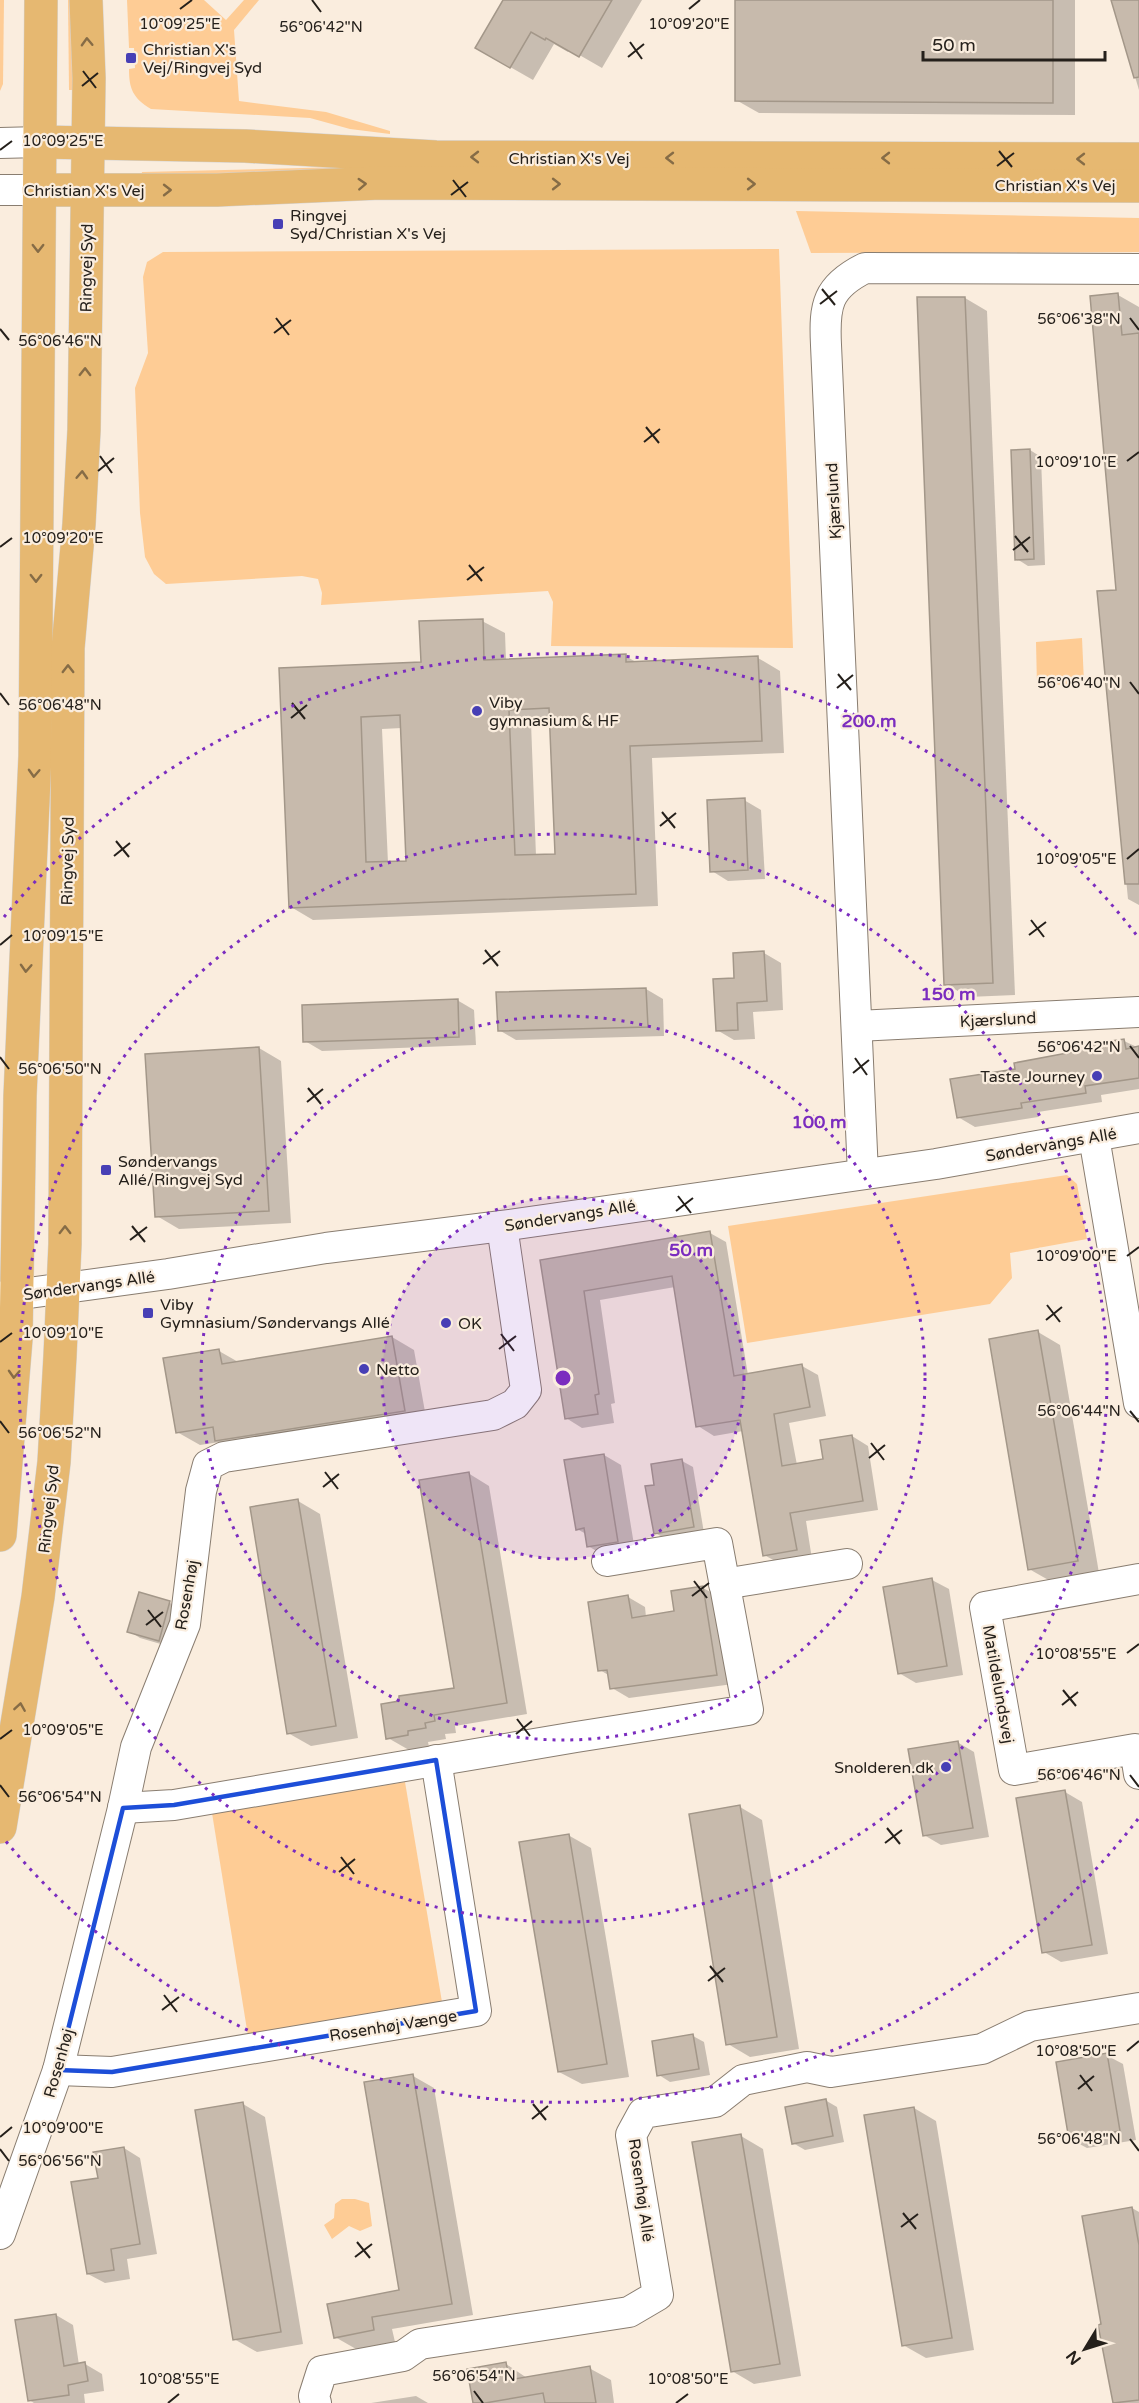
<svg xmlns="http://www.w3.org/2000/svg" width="1139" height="2403" font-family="'Varela Round',sans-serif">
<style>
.green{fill:#fecc95}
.shadow{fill:#0003;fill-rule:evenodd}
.building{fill:#c7baac;stroke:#a39789;stroke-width:1.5;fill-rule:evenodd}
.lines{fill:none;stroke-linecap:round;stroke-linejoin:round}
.minor-casing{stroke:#897d70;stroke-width:32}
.major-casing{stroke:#d3d2d1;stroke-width:34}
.minor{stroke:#fff;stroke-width:30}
.major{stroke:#e6b871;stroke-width:33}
.oneway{stroke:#866c46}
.marked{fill:none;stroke:#1d4ed8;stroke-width:4.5;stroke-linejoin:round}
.ticks{fill:none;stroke:#25201b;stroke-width:2}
.ring{fill:none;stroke:#7b2cbf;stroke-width:3;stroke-dasharray:3 6}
.poi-dot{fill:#473fb5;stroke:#faedde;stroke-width:2}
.labels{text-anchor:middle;stroke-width:4.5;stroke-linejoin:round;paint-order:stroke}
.poi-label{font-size:16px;fill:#25201b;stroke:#faedde;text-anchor:start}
.street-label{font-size:16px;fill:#25201b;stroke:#faedde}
.ticks-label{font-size:15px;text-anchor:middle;fill:#25201b;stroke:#faedde;stroke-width:4.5;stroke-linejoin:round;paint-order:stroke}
.centre{fill:#7b2cbf;stroke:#faedde;stroke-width:3}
.ring-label{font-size:18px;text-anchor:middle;font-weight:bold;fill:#7b2cbf;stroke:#faedde;stroke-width:4.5;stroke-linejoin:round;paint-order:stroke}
</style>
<rect width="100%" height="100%" fill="#faedde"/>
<g class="green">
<path d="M0,0H4L3,84L0,91Z"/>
<path d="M68,0H74L75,90H69Z"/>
<path d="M127,0H204L226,20L244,0H259L234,30L239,101L326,112L390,131V134L350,129L310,118L151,109C133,98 129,89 129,69L135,68L134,48H129Z"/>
<path d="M341,167L378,168L141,178L142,172Z"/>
<path d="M796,211L1139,218V252L811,253Z"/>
<path d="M779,249L793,648L551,646L553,602L548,591L321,605L322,593L318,579L302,576L166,584L154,574L145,557L140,513L135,388L148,353L143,277L147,262L163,252Z"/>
<path d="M1082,638L1084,683L1037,686L1036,642Z"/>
<path d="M1067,1175L1077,1184L1087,1239L1010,1253L1012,1278L990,1304L747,1343L728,1226Z"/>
<path d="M405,1782L442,2002L248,2036L212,1813Z"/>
<path d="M342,2199H355L369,2203L372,2226L360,2231L349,2226L332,2239L324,2225L334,2218L335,2204Z"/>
</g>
<g class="shadow">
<path d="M505,0H642L602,68L569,49L568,52L554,44L533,80L477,48Z"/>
<path d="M737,0H1075V115L759,113L736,100Z"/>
<path d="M1112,0H1139V90Z"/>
<path d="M1118,295L1139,307V905L1128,899L1098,593L1118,591Z"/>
<path d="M965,298L987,311L1015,995L968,997L946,984Z"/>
<path d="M1030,450L1041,457L1045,565L1028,566L1017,559Z"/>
<path d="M482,621L505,633L506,661L625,656L638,663L758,658L780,671L784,753L652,758L658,906L313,920L291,907L281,670L422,664ZM551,721L556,855L536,856L531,722ZM402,728L408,862L388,863L382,729Z"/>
<path d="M744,800L761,810L765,879L728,881L712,871Z"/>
<path d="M764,953L781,963L783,1010L753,1012L755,1039L734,1040L717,1030L735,980Z"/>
<path d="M646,989L663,999L664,1036L516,1040L499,1030L498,994Z"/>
<path d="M457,1000L474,1010L476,1045L322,1051L305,1041Z"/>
<path d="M1124,1041L1139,1048V1089L1101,1095L1102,1102L1038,1112V1117L975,1127L958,1117L1017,1070Z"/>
<path d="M259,1048L281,1061L291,1223L179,1229L157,1216Z"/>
<path d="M710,1233L726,1242L748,1375L802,1366L818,1375L826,1416L789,1423L797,1465L825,1460L852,1436L868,1446L878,1510L806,1521L812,1559L781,1564L764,1555L743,1431L714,1436L698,1426L675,1287L600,1300L615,1403L611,1404L614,1423L582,1428L566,1418L542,1261Z"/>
<path d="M1038,1332L1060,1345L1099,1573L1052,1582L1029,1569Z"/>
<path d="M392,1337L414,1350L427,1423L239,1453L220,1442L200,1445L177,1432L219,1351L240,1363Z"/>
<path d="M604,1455L621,1465L635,1551L605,1556L588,1546L586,1534L577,1529Z"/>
<path d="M682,1461L693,1467L704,1533L666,1539L655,1533L656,1486Z"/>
<path d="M468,1473L489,1486L527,1714L455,1726L456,1733L445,1734L446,1739L428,1742L429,1747L409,1750L388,1738L401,1702L456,1689Z"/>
<path d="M298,1501L320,1514L358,1738L311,1746L288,1733Z"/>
<path d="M932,1580L949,1589L963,1675L916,1683L899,1673Z"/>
<path d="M703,1588L720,1597L733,1684L629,1698L612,1688L610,1676L600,1670L628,1597L645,1607L646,1617L676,1613Z"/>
<path d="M140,1594L170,1603L181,1609L171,1647L140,1638L129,1631Z"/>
<path d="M957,1742L974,1752L989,1837L941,1845L924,1835Z"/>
<path d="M1065,1792L1082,1802L1108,1954L1061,1962L1044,1952Z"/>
<path d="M740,1807L762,1820L799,2049L750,2057L728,2044Z"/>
<path d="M568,1835L591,1848L629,2077L582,2084L559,2072Z"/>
<path d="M693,2036L704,2042L710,2075L670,2082L659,2075Z"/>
<path d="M1106,2055L1123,2064L1136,2140L1087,2148L1070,2139Z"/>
<path d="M413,2076L434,2088L473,2315L392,2329L395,2342L356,2349L335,2337L401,2291Z"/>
<path d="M825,2100L837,2107L844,2142L805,2150L793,2143Z"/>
<path d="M243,2104L265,2117L303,2344L257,2352L234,2339Z"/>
<path d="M914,2108L936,2121L974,2350L926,2358L903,2345Z"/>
<path d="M741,2136L763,2149L801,2376L754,2384L732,2371Z"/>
<path d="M124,2148L140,2158L157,2254L127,2259L130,2279L105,2283L88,2274L99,2179Z"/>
<path d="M1132,2208L1139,2212V2403H1114L1100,2326L1102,2325Z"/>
<path d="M56,2315L73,2325L79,2365L85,2364L102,2374L104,2391L84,2394L85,2403H34L29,2400Z"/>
<path d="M506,2364L527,2378L589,2368L611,2380L614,2403H474Z"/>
<path d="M416,2396L428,2403H371Z"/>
</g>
<g class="building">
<path d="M503,0H612L579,57L546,38L545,40L531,32L510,68L475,48Z"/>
<path d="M735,0H1053V103L735,101Z"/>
<path d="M1111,0H1139V77L1134,78Z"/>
<path d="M1118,293L1122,335L1139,333V884H1125L1097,591L1116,590L1090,296Z"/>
<path d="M917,297H965L993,983L944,985Z"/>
<path d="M1030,449L1034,559L1015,560L1011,450Z"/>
<path d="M483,619L484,660L626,654V662L758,656L762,741L630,746L636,894L289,908L279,668L421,662L419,621ZM549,708L555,854L515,855L509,710ZM400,715L406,861L366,862L361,717Z"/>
<path d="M745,798L748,870L710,872L707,800Z"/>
<path d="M764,951L767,1001L737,1003L738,1030L716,1031L713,979L734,978L733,953Z"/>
<path d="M646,988L648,1027L498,1031L496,992Z"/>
<path d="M458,999L459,1037L303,1042L302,1005Z"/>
<path d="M1124,1039L1126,1049L1139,1046V1078L1085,1086L1086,1093L1021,1103L1022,1108L957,1118L950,1079L1015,1069L1014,1063L1078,1051L1077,1046Z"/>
<path d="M259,1047L269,1211L155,1217L145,1054Z"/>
<path d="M710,1231L734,1376L802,1364L810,1407L774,1414L782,1466L823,1459L820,1440L852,1435L863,1501L790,1513L797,1550L763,1556L740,1420L696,1427L672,1276L584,1291L599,1394L595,1395L598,1414L565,1419L540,1260Z"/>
<path d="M1038,1330L1078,1561L1028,1570L989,1339Z"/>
<path d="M392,1336L405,1411L215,1441L213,1427L176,1433L163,1358L219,1349L222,1364Z"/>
<path d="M604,1454L618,1542L587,1547L584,1528L576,1530L564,1460Z"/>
<path d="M682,1459L694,1527L654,1534L645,1486L654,1485L651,1464Z"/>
<path d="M469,1472L507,1703L434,1715L435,1721L425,1723L426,1728L408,1731V1735L386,1739L381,1704L399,1701V1696L454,1688L419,1480Z"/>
<path d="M298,1499L336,1726L287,1734L250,1507Z"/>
<path d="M932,1578L947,1666L898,1674L883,1587Z"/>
<path d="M703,1586L717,1675L610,1689L607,1670L598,1671L588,1602L628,1595L632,1618L674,1611L671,1591Z"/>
<path d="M139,1592L170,1601L159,1641L127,1632Z"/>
<path d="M958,1741L973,1828L923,1836L908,1749Z"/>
<path d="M1065,1790L1092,1945L1042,1953L1016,1798Z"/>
<path d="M740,1805L777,2037L726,2045L689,1814Z"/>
<path d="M569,1834L607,2064L558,2072L519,1842Z"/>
<path d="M693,2034L699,2069L657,2076L652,2041Z"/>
<path d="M1107,2053L1120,2131L1069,2140L1056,2062Z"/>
<path d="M413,2074L452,2304L372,2317L374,2330L334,2338L327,2304L399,2290L364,2082Z"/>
<path d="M826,2099L833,2136L792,2144L785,2107Z"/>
<path d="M243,2102L281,2332L233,2340L195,2110Z"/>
<path d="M914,2107L952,2338L902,2346L864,2115Z"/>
<path d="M741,2134L780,2364L731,2372L692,2142Z"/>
<path d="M124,2147L140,2244L111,2249L114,2270L87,2274L71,2182L98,2178L93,2152Z"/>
<path d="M1132,2207L1139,2245V2400L1113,2403L1098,2325L1101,2324L1082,2216Z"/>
<path d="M56,2314L64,2366L85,2362L88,2381L68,2385L69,2395L28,2401L15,2320Z"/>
<path d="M506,2362L509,2380L590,2366L596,2403H545L543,2393L485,2403H473L467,2369Z"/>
</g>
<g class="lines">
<defs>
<g id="minor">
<path d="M0,143L40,142"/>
<path d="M0,190H39"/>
<path d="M857,1026L1138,1012"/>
<path d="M1094,1137L1139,1403"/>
<path d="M863,1174L826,345C824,305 827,287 865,268L1139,269"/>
<path d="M0,1297L168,1274L326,1248L502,1226L936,1164L1139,1128"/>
<path d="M1139,1579L985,1607L1014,1770L1135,1749L1139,1774"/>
<path d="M724,1584L847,1564"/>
<path d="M123,1808L174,1805L576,1737L748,1710L717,1543L607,1561"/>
<path d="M58,2070L112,2072L476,2011L436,1760"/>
<path d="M0,2234L58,2070L123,1808L136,1747L185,1624L201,1491L208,1465L224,1457L493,1415L515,1404L526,1390L502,1226"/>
<path d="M316,2403L314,2396L322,2371L403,2356L420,2344L629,2312L658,2295L631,2135L643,2113L715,2102L743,2080L807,2067L831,2072L982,2049L1030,2026L1139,2008"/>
</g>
<g id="major">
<path d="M40,142L245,146L436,157L1139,159"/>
<path d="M39,190H217L380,183L1139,186"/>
<path d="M0,1535L16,1339L20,1096L35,756L41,0"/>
<path d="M0,1827L38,1597L54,1462L60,1356L65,1244L68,648L79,524L84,430L89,78L86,0"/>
</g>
</defs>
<use href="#minor" class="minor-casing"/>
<use href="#major" class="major-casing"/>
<use href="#minor" class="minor"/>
<use href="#major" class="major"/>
</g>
<defs><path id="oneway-chevron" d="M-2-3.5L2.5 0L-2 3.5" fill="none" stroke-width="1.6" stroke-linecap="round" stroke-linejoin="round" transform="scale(1.5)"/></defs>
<g class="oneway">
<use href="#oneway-chevron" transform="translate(87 42) rotate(-92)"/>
<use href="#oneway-chevron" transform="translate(475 157) rotate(-180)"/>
<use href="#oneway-chevron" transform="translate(670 158) rotate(-180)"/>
<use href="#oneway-chevron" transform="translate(886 158) rotate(-180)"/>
<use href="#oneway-chevron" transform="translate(1081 159) rotate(-180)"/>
<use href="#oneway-chevron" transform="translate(362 184) rotate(-3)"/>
<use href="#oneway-chevron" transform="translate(556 184)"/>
<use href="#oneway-chevron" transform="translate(751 184)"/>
<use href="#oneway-chevron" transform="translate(167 190)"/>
<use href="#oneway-chevron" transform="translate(38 248) rotate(90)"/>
<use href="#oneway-chevron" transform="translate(85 372) rotate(-89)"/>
<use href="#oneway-chevron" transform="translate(82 475) rotate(-87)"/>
<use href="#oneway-chevron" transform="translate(36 578) rotate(90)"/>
<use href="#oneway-chevron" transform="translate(68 669) rotate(-90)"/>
<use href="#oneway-chevron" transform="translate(34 773) rotate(93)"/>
<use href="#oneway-chevron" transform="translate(26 968) rotate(93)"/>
<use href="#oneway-chevron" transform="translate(65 1230) rotate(-90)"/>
<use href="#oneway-chevron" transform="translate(14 1374) rotate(93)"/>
<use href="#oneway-chevron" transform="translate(20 1707) rotate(-81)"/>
</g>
<path class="marked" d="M436,1760L476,2011L112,2072L58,2070L123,1808L174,1805Z"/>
<path class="ticks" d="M312,0L321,12M180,9L192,0M689,9L700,0M630,42L642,59M628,57L644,44M83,71L96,88M82,86L98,73M0,150L12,141M999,151L1012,167M997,166L1014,153M453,180L466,197M451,195L468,182M822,289L835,305M820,304L837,291M276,318L289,335M1130,318L1139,330M0,329L9,340M274,333L291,320M646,427L659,443M644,442L660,429M100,456L112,473M1127,461L1139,452M98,471L114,458M1015,536L1028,552M0,547L12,538M1013,550L1030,537M469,565L482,581M467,580L484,567M838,674L851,690M1130,682L1139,694M837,688L853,675M0,693L9,705M292,703L305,719M291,718L307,705M662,812L675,828M660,826L676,813M116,841L129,857M114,856L130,843M1127,859L1139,849M1031,920L1044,937M1029,935L1046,922M0,945L12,935M485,950L498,966M483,964L500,951M1130,1046L1139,1058M0,1057L9,1069M855,1058L867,1075M853,1073L869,1060M308,1088L321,1104M307,1102L323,1089M678,1196L691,1213M676,1211L693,1198M132,1226L145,1242M130,1240L147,1227M1127,1256L1139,1247M1047,1305L1060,1322M1046,1320L1062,1307M501,1334L514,1351M0,1342L12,1333M499,1349L516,1336M1130,1411L1139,1422M0,1421L9,1433M871,1443L884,1460M869,1458L885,1445M325,1472L338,1489M323,1487L339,1474M694,1581L707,1598M692,1596L709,1583M148,1610L161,1627M146,1625L163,1612M1127,1653L1139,1644M1063,1690L1076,1706M1062,1705L1078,1692M517,1719L530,1736M516,1734L532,1721M0,1739L12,1730M1130,1775L1139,1787M0,1785L9,1797M887,1828L900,1844M885,1843L902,1830M341,1857L354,1874M339,1872L355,1859M710,1966L723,1982M708,1981L725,1968M164,1995L177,2012M162,2010L179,1997M1127,2051L1139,2041M1080,2075L1092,2091M1078,2089L1094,2076M533,2104L546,2120M532,2119L548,2106M0,2137L12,2127M1130,2139L1139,2151M0,2149L9,2161M903,2213L916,2229M901,2227L918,2214M357,2242L370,2258M355,2257L372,2244M474,2391L483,2403M168,2403L179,2394M676,2403L688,2394"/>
<circle cx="563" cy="1378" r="181" fill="#7b2cbf" fill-opacity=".12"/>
<g class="ring">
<circle cx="563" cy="1378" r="181"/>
<circle cx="563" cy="1378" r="362"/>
<circle cx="563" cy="1378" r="544"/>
<path d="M1138 1819A725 725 0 0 1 4 1839M4 917A725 725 0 0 1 1138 937"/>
</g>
<g class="poi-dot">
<rect x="125" y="52" width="12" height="12" rx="3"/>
<rect x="272" y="218" width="12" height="12" rx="3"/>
<circle cx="477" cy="711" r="6"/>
<circle cx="1097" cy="1076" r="6"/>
<rect x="100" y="1164" width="12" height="12" rx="3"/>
<rect x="142" y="1307" width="12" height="12" rx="3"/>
<circle cx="446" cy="1323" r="6"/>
<circle cx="364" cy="1369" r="6"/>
<circle cx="946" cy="1767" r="6"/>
</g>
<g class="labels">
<g class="poi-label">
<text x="143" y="55">Christian X's<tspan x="143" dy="18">Vej/Ringvej Syd</tspan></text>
<text x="290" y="221">Ringvej<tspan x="290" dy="18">Syd/Christian X's Vej</tspan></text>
<text x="489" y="708">Viby<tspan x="489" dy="18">gymnasium &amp; HF</tspan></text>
<text x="1085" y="1082" text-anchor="end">Taste Journey</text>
<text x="118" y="1167">Søndervangs<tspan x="118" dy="18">Allé/Ringvej Syd</tspan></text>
<text x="160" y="1310">Viby<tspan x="160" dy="18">Gymnasium/Søndervangs Allé</tspan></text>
<text x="458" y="1329">OK</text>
<text x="376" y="1375">Netto</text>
<text x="934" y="1773" text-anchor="end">Snolderen.dk</text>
</g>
<g class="street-label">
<text x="569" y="164">Christian X's Vej</text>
<text x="1055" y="191">Christian X's Vej</text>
<text x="84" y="196">Christian X's Vej</text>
<text transform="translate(86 268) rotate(-89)" y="6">Ringvej Syd</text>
<text transform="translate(833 501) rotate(-93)" y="6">Kjærslund</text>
<text transform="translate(67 861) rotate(-89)" y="6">Ringvej Syd</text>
<text transform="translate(998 1019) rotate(-3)" y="6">Kjærslund</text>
<text transform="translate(1051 1144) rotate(-10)" y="6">Søndervangs Allé</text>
<text transform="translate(570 1215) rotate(-9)" y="6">Søndervangs Allé</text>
<text transform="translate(89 1285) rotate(-8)" y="6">Søndervangs Allé</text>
<text transform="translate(48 1509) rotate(-84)" y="6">Ringvej Syd</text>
<text transform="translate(186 1595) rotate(-80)" y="6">Rosenhøj</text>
<text transform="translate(999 1684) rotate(80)" y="6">Matildelundsvej</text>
<text transform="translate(393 2025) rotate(-9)" y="6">Rosenhøj Vænge</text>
<text transform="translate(58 2063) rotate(-74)" y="6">Rosenhøj</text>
<text transform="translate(642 2190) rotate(82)" y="6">Rosenhøj Allé</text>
</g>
</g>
<g class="ticks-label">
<text x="180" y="29">10°09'25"E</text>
<text x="689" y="29">10°09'20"E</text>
<text x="321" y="32">56°06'42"N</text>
<text x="63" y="146">10°09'25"E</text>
<text x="1079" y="324">56°06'38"N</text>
<text x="60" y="346">56°06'46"N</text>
<text x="1076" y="467">10°09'10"E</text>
<text x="63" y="543">10°09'20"E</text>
<text x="1079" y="688">56°06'40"N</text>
<text x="60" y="710">56°06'48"N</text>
<text x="1076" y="864">10°09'05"E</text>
<text x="63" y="941">10°09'15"E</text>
<text x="1079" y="1052">56°06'42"N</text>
<text x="60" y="1074">56°06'50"N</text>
<text x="1076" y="1261">10°09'00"E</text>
<text x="63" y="1338">10°09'10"E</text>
<text x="1079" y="1416">56°06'44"N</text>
<text x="60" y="1438">56°06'52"N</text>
<text x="1076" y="1659">10°08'55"E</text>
<text x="63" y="1735">10°09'05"E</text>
<text x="1079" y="1780">56°06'46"N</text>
<text x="60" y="1802">56°06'54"N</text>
<text x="1076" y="2056">10°08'50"E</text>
<text x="63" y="2133">10°09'00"E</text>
<text x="1079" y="2144">56°06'48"N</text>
<text x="60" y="2166">56°06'56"N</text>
<text x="474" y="2381">56°06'54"N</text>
<text x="179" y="2384">10°08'55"E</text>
<text x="688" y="2384">10°08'50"E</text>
</g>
<circle cx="563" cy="1378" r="9" class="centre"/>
<g class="ring-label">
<text x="869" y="727">200 m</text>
<text x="948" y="1000">150 m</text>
<text x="819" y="1128">100 m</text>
<text x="691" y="1256">50 m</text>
</g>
<g transform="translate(1085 2349) rotate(232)" stroke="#faedde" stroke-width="4.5" paint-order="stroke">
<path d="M0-4.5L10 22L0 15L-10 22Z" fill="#25201b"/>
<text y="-9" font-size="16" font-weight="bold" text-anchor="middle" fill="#25201b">N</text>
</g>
<path d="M923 51v9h182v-9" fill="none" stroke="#25201b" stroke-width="3"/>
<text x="932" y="51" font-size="18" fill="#25201b" stroke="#faedde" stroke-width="4.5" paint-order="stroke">50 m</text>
</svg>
